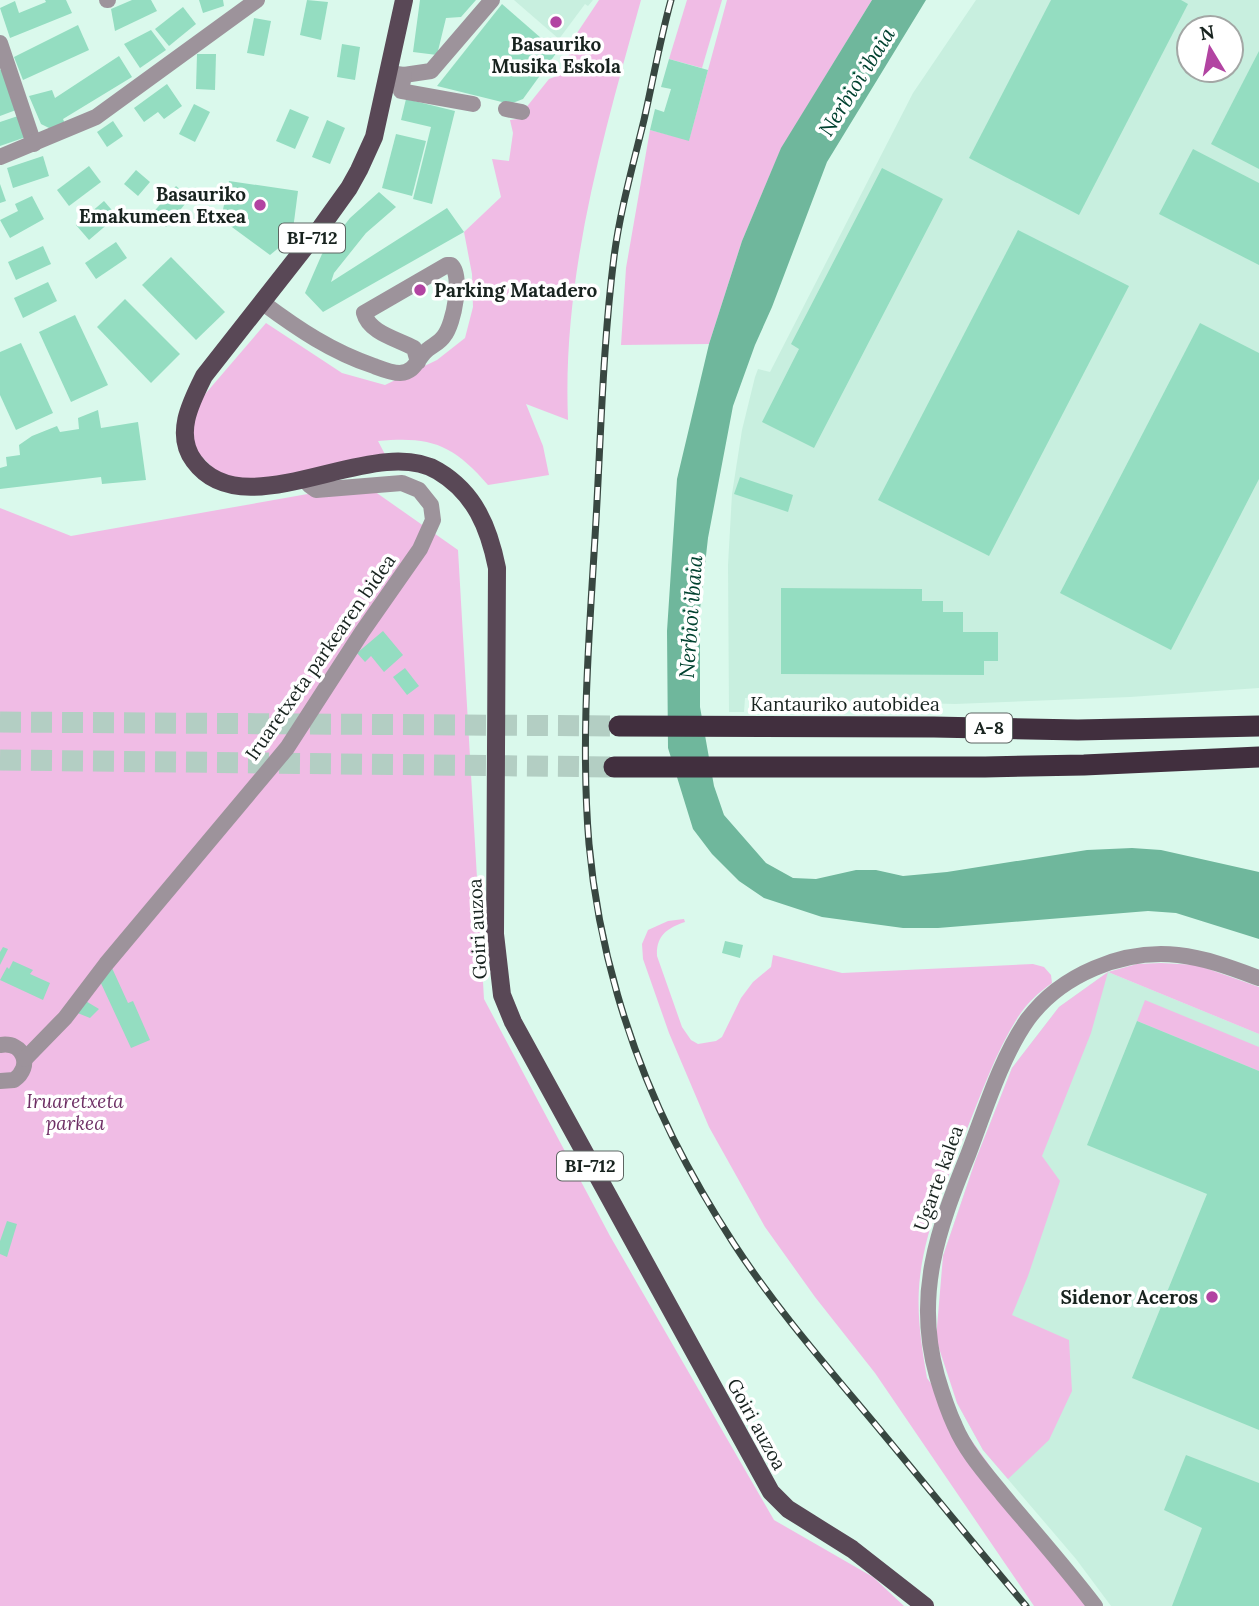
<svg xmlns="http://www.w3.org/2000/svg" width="1259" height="1606" font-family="Lora,serif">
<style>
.built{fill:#c8efdf;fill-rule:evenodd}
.green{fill:#f0bce5}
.water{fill:#6fb79c}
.building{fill:#94ddc1}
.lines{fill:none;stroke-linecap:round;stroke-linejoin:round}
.highway-tunnel{stroke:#b3cec3;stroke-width:21;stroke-dasharray:21 10;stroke-linecap:butt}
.minor{stroke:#9d939b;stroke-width:16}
.major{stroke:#594856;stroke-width:18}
.highway{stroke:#412f3e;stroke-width:21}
.rail-casing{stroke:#384741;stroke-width:7}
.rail{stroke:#fff;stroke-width:4.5;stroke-dasharray:13;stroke-linecap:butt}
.poi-dot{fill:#b244a2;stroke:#fff;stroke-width:2.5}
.labels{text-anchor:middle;stroke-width:7;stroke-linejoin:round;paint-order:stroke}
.shield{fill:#fff;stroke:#5d6562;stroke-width:2}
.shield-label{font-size:18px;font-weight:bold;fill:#18231f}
.poi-label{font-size:19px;font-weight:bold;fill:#18231f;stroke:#fff;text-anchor:end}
.street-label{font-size:19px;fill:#18231f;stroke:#fff}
.park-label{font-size:19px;font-style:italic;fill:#6e2f65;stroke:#fff}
.water-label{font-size:21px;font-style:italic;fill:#00412f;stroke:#fff}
</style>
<rect width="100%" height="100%" fill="#daf9ec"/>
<g class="built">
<path d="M514,0H593L588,6L585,4L559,39Z"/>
<path d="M976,0H1259V688L1130,697L955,704L745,698L744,712H729L728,565L732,494L742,430L755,377L758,369L770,372L913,93ZM1189,28H1231V70H1189Z"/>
<path d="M1108,972L1259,1034V1606H1111L1076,1559L983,1450L957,1403L943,1256L976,1159L1012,1068L1059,1007Z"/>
</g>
<g class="green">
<path d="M599,0H641C603,137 562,276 568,420L526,404L543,446L549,475L488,485C453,444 430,436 378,441L389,462L308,478L224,479L193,448L192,424L200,400L266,323L342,373L385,385L437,360L465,338L473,307L472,274L464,232L501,197L492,159L509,161L513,133L510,120L517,119L549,79L562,74L577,33Z"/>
<path d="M687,0H722L702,68L669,59Z"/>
<path d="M727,0H872L781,149L742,241L709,344L621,345L626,268L650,130L689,140Z"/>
<path d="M364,484L458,550L484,999L610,1236L774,1520L873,1577L904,1606H0V508L71,536Z"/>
<path d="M684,919L685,922C667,928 656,936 657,956L682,1027L691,1040L698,1044L716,1041L722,1037L741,998L753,982L771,967L773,955L842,973L1033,964L1044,967L1051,975L1052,983C1039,992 1027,1003 1018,1017C995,1053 981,1095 965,1134C947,1181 926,1226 920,1277C916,1311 921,1344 927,1378L1090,1606H1034L875,1373L815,1297L765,1227L709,1127L669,1033L643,959L642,944L648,930L668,921Z"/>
<path d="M1161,963L1197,965L1259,987V1034L1108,972L1091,1033L1042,1156L1060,1181L1028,1276L1012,1315L1069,1340L1072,1391L1049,1440L1008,1479L983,1450L957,1403L936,1339L943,1256L976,1159L1012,1068L1059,1007L1108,972L1137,964Z"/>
<path d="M1145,1000L1259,1047V1071L1137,1021Z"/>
</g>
<path class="water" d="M872,0H926L827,162L772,307L755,345L733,406L708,538L700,609V707L714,786L724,815L766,863L793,878L816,879L856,870H876L903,876L947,872L1087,850L1132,848L1161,850L1259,872V939L1176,913L1148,911L938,928H903L822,917L764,898L739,881L712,854L693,829L668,748L667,631L677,479L709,344L742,241L781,148Z"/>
<g class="building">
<path d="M45,0H66L72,13L10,38L0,8L15,1L19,13L46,2Z"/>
<path d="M132,0H151L157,11L115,31L111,9Z"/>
<path d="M199,0H223L224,6L203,13Z"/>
<path d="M307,0L328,2L321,40L300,35Z"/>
<path d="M420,0H476L461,17L446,18L437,55L413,52Z"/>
<path d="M1051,0H1181L1188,4L1079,215L969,158Z"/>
<path d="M502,4L557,52L523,99L510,104L437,86Z"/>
<path d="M183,7L196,24L169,46L155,29Z"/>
<path d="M254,18L271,21L264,56L247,53Z"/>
<path d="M78,25L89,50L23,80L14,57Z"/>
<path d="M151,30L166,50L140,68L124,44Z"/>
<path d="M342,44L360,47L355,80L337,77Z"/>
<path d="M1259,51V169L1211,144Z"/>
<path d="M197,54H216L215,90L196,89Z"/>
<path d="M119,56L132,77L63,119L65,124L51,129L41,124L29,96L52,90L55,98Z"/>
<path d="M669,59L708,70L689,141L650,130L655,109L664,112L671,89L661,87Z"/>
<path d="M3,69L16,110L0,116V70Z"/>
<path d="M167,84L182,106L164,119L158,112L144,122L134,108Z"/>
<path d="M406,99L455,111L432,204L413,199L431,127L401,120Z"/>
<path d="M194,104L210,112L195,142L179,134Z"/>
<path d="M290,109L309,117L295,149L276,141Z"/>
<path d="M18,116L26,137L0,146V122Z"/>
<path d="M327,120L345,128L330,164L312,157Z"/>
<path d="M113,121L123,136L107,147L97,132Z"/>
<path d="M396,134L426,141L412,196L382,188Z"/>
<path d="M1193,149L1259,183V265L1159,214Z"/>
<path d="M43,156L49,176L13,188L7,168Z"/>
<path d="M89,166L101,182L69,206L57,190Z"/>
<path d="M882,168L943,199L814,448L762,422L799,349L791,344Z"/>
<path d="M136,170L150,182L138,196L124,184Z"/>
<path d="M229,181L298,191L292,237L270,255L221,219Z"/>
<path d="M0,184L6,201L0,203Z"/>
<path d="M176,186L190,198L166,227L151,215Z"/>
<path d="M379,192L396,207L366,233L334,273L331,282L447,208L464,232L323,312L305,293L322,254L350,218Z"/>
<path d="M32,196L44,219L10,238L0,220L18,211L15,204Z"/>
<path d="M104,201L117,216L89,240L76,225Z"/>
<path d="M1018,230L1129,286L989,556L878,500Z"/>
<path d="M116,242L127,258L96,279L85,263Z"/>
<path d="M43,246L51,264L16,280L8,262Z"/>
<path d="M171,257L225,312L196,340L142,285Z"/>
<path d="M48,282L57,301L23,318L14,298Z"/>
<path d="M125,299L180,354L151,383L97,327Z"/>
<path d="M75,315L108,385L71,402L39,332Z"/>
<path d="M1200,323L1259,353V479L1171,650L1060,593Z"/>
<path d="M21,343L53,413L16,430L0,395V352Z"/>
<path d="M98,410L101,428L138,422L146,480L102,484L101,477L0,489V468L7,466L6,457L20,455L19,445L32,436L57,426L60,432L79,429L78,418Z"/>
<path d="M740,477L793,495L788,512L734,494Z"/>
<path d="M781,588L922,589V601H943V612H963V632H998V661H984V675L781,674Z"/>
<path d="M383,631L403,655L384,672L371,656L365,662L357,653Z"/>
<path d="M405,668L419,686L407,695L393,677Z"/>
<path d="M725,941L743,945L740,958L722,953Z"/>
<path d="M3,947L8,949L0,965V952Z"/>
<path d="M13,961L33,970L30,974L50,983L43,1000L0,980L7,967L9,969Z"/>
<path d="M112,968L128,1003L133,1001L150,1040L131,1048L99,979Z"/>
<path d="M84,1000L99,1009L90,1018L75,1012Z"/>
<path d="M1137,1021L1259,1071V1430L1132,1378L1207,1194L1087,1145Z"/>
<path d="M7,1221L17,1224L7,1257L0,1254V1241Z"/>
<path d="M1186,1455L1259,1483V1606H1172L1202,1528L1164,1510Z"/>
</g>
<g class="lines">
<g class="highway-tunnel">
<path d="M0,722L619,726"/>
<path d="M0,760L614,767"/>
</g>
<g class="minor">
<path d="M107,0H108"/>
<path d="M0,43L34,144"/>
<path d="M389,73L404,75L431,71L492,0"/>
<path d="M404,75L401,91L473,104"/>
<path d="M506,109L522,112"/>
<path d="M0,157L96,117L257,0"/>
<path d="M263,303C298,329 332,352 374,366C382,369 392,373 400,373C414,372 416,362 424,353C430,346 439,344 444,336C454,324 463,275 451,265H447L364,313C369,333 398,339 414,348L418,362"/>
<path d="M0,1045C24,1041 33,1067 14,1080L0,1081"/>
<path d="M25,1059L65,1018L106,964L287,748L362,632L420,549L433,520L431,505L419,490L402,483L316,490L309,485L308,478"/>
<path d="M1095,1606C1066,1568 1034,1532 1003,1495C986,1474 966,1452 955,1426C948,1411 942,1393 937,1376C914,1295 938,1229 968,1155C984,1113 1002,1055 1028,1019C1061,975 1122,949 1178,955C1206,958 1232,968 1259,978"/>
</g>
<path class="major" d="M404,0L374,137L359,170L349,188L321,227L204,376C191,402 174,434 194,461C245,531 373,432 438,471C475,493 489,528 497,568L495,934L502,995L513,1022L771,1492L788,1509L852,1549L925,1606"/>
<g class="highway">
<path d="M619,726L934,727L1078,730L1259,726"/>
<path d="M614,767H985L1084,765L1259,757"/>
</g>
<defs>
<path id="rail" d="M671,0C660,40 653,80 644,120C633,165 620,211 614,257C603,344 601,432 596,520C590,627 580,736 589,844C598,945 628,1047 673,1138C691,1174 712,1210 734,1244C777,1310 830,1370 880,1430C929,1489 977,1548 1026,1606"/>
</defs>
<use href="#rail" class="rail-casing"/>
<use href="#rail" class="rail"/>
</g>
<g class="poi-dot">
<circle cx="556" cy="22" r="7"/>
<circle cx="260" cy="205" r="7"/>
<circle cx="420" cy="290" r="7"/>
<circle cx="1212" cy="1297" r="7"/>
</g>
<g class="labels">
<g class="shield">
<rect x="279" y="223.5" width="66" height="29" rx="5"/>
<rect x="966" y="713.5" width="46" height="29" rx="5"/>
<rect x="557" y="1151.5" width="66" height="29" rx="5"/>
</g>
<g class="shield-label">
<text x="312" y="244">BI-712</text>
<text x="989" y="734">A-8</text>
<text x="590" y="1172">BI-712</text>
</g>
<g class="poi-label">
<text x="556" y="51" text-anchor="middle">Basauriko<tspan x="556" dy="22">Musika Eskola</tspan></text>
<text x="246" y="201">Basauriko<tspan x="246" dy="22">Emakumeen Etxea</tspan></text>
<text x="434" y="297" text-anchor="start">Parking Matadero</text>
<text x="1198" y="1304">Sidenor Aceros</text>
</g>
<g class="street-label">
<text transform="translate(320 657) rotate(-55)" y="7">Iruaretxeta parkearen bidea</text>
<text x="845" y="711">Kantauriko autobidea</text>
<text transform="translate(477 929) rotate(-93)" y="7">Goiri auzoa</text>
<text transform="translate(938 1178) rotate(-70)" y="7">Ugarte kalea</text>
<text transform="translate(757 1424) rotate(61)" y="7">Goiri auzoa</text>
</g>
<g class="park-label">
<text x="75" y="1108">Iruaretxeta<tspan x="75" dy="22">parkea</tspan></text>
</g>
<g class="water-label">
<text transform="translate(857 82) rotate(-58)" y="7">Nerbioi ibaia</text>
<text transform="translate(691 617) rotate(-86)" y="7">Nerbioi ibaia</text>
</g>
</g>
<g transform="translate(1210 49) rotate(350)"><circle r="33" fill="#ffffff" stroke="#a3a7a5" stroke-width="2"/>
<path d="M0-5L12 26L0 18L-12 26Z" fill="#b244a2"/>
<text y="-10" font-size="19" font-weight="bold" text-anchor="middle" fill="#18231f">N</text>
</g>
</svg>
